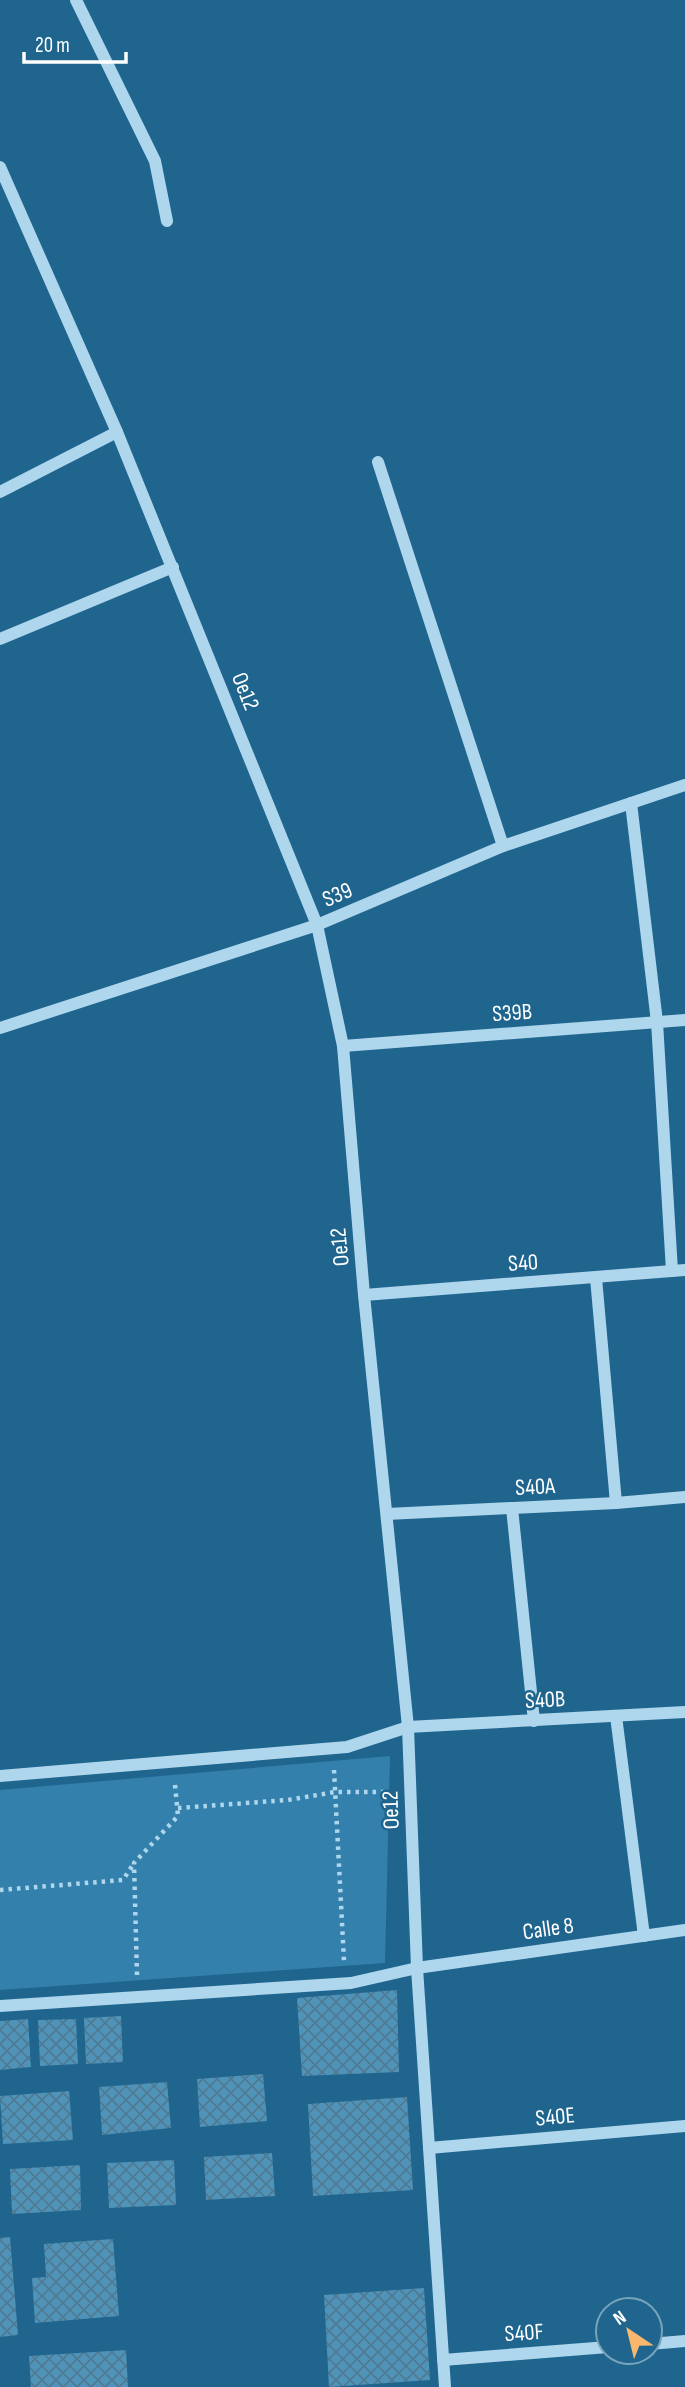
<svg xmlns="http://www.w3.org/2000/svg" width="685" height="2387" font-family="'Sofia Sans Condensed',sans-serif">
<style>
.park{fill:#3380ac}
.building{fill:url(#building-cross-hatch)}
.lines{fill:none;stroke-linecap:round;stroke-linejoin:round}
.path{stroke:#aed6ed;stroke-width:4.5;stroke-dasharray:3.5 5;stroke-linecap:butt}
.minor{stroke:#aed6ed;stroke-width:12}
.labels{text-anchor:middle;stroke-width:5;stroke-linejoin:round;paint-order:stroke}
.street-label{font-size:23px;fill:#fff;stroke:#1f658e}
</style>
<defs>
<pattern id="building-cross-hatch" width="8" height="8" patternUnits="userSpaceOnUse" patternTransform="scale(1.75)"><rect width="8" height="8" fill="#5093b9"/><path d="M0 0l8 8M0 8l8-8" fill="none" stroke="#4f7a93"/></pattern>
</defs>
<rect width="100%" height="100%" fill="#1f658e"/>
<path class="park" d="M390,1756L385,1963L0,1990V1790Z"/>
<g class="building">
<path d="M397,1990L399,2072L302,2076L297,1998Z"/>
<path d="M121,2016L123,2062L86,2064L84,2018Z"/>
<path d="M28,2019L31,2067L0,2070V2021Z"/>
<path d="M76,2019L78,2064L40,2066L38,2020Z"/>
<path d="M263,2074L267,2121L200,2127L197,2079Z"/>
<path d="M167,2082L171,2128L102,2135L99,2087Z"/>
<path d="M69,2091L73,2140L3,2144L0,2096Z"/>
<path d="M407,2097L413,2190L313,2196L308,2104Z"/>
<path d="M272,2153L275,2196L206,2200L204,2157Z"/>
<path d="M174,2160L176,2205L109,2208L107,2163Z"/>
<path d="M80,2165L81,2210L12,2214L10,2169Z"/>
<path d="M10,2237L18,2335L0,2337V2238Z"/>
<path d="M113,2239L119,2316L35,2323L32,2278L46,2277L44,2244Z"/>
<path d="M424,2288L430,2380L329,2387L324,2295Z"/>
<path d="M126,2350L128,2387H31L29,2356Z"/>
</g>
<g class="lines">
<g class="path">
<path d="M334,1770L344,1961"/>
<path d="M178,1808L288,1800L335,1792H389"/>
<path d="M0,1890L123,1880L134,1863"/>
<path d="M137,1975L134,1863L178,1816L175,1785"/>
</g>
<g class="minor">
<path d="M76,0L155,161L167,221"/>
<path d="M0,167L117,432L317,925L343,1046L364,1295L408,1727L417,1968L445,2387"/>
<path d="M378,462L503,846"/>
<path d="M0,492L117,432"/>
<path d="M0,639L173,567"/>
<path d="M631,803L657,1022L672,1271"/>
<path d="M0,1028L317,925L503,846L685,785"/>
<path d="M343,1046L685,1020"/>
<path d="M596,1278L616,1503"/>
<path d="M364,1295L685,1270"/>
<path d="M512,1508L534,1721"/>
<path d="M387,1514L616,1503L685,1497"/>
<path d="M616,1716L644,1936"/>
<path d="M0,1776L347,1747L408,1727L685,1712"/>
<path d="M0,2006L351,1983L417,1968L685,1930"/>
<path d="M429,2148L685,2126"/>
<path d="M650,2344L685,2341"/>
<path d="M443,2360L608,2347"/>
</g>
</g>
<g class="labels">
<g class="street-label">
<text transform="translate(246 691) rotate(68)" y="8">Oe12</text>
<text transform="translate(337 894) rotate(-23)" y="8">S39</text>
<text transform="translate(512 1012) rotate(-4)" y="8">S39B</text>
<text transform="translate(339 1247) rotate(-95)" y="8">Oe12</text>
<text transform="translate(523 1262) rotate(-4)" y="8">S40</text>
<text transform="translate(535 1486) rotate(-3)" y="8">S40A</text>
<text transform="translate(545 1699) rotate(-3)" y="8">S40B</text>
<text transform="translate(390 1810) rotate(-92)" y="8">Oe12</text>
<text transform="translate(548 1928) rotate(-8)" y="8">Calle 8</text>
<text transform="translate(555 2116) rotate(-5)" y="8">S40E</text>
<text transform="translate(524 2332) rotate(-4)" y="8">S40F</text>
</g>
</g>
<g transform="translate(629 2331) rotate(325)"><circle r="33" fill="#1f658e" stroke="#79a3bb" stroke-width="2"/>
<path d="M0-5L12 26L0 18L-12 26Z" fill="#fab86f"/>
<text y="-10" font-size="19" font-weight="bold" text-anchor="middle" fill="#ffffff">N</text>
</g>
<path d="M24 52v10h102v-10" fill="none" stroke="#ffffff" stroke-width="3.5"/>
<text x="35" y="52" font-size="21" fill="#ffffff" stroke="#1f658e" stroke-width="5" paint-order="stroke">20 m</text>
</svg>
